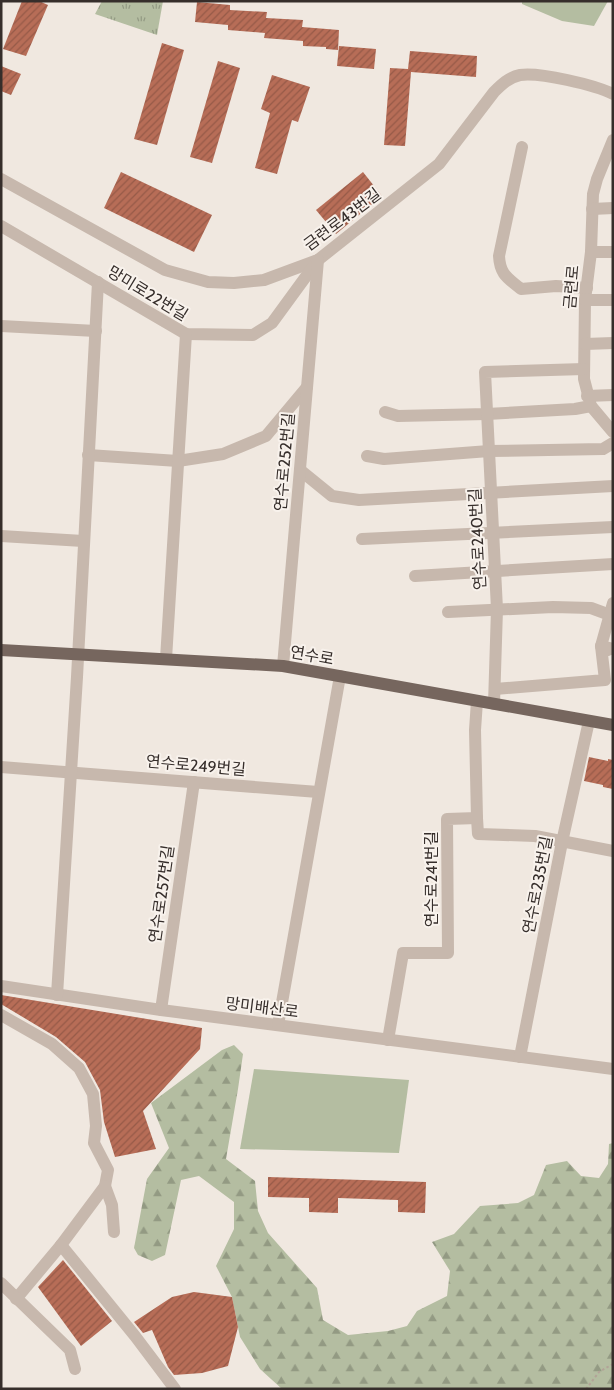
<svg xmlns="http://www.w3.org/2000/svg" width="614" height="1390" font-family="Cabin,'Noto Sans KR',sans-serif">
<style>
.forest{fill:url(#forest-firs)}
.park{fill:url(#park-tufts)}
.garden{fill:#b4bda1}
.building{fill:url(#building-hatch)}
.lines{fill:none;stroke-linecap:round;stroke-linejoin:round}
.path{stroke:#b2a397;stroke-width:2;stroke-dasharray:2.5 2.5;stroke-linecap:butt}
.minor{stroke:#c7b8ad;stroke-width:12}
.major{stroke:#76665e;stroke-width:12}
.labels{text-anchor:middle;stroke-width:4;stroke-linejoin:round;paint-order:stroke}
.street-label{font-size:16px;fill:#362e2b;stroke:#f8f2ec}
</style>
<defs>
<pattern id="forest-firs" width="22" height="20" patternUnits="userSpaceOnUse" patternTransform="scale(1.25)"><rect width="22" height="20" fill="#b4bda1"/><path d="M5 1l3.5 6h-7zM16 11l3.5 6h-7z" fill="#939a83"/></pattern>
<pattern id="park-tufts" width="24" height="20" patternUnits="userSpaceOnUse" patternTransform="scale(1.25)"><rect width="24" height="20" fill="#b4bda1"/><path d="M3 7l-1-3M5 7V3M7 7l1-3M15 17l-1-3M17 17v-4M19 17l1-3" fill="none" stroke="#939a83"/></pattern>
<pattern id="building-hatch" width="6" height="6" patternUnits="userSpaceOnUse" patternTransform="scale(1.25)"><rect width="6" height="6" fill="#b76d57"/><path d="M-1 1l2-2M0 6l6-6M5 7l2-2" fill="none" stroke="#965a48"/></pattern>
</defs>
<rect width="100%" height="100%" fill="#f0e8e0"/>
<path class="forest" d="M234,1045L243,1054L238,1089L226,1159L255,1181L258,1211L268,1233L317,1288L323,1320L348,1335L388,1331L407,1326L417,1311L447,1296L450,1271L432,1242L454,1234L480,1206L518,1203L534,1195L546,1165L567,1161L581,1176L599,1178L608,1164L609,1144L613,1143V1389H282L260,1369L240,1337L232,1297L216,1266L234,1229V1202L199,1176L181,1180L165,1255L152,1261L138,1255L134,1248L147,1179L169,1148L151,1103L222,1050Z"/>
<path class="park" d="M102,1H163L157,35L95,14Z"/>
<g class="garden">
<path d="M522,1H608L594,26L562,21L522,4Z"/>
<path d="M254,1069L409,1080L399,1153L240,1149Z"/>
</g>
<g class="building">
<path d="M22,1H39L48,5L26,56L3,49Z"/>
<path d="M197,2L230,5V10L267,12L266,18L303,20L302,27L339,30L338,50L326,49V47L303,46V41L264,38L265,33L228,30V25L195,22Z"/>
<path d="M162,43L184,50L157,145L134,139Z"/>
<path d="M339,46L376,49L374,69L337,66Z"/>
<path d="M410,51L477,56L476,77L411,72L405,146L384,145L390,68L408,69Z"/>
<path d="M218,61L240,68L212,163L190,157Z"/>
<path d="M1,66L21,74L11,95L1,91Z"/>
<path d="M272,75L310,87L298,122L292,120L277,174L255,168L270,113L261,109Z"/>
<path d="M121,172L212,215L194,252L104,208Z"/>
<path d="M363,172L382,196L336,234L316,210Z"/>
<path d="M589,757L608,761V759L613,760V789L603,787V785L584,781Z"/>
<path d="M1,995L202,1028L200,1049L143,1111L156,1149L115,1157L104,1122L100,1090L85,1062L56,1037L1,1004Z"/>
<path d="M268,1177L426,1182L425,1213L398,1212V1200L338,1198V1213L309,1212V1198L268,1197Z"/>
<path d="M63,1260L112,1321L81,1346L38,1287Z"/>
<path d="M194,1292L232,1297L238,1327L228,1366L202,1373L174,1375L168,1367L152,1330L143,1333L134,1322L172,1297Z"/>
</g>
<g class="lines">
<path class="path" d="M586,1389L599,1372L613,1364"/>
<g class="minor">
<path d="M613,140L597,179L593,194L591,252L585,300L584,379L591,406L613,432"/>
<path d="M522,147L499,256C500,275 508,278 521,289L556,286L587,288"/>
<path d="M1,179L165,270L208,282L234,283L264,280L318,260L439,164L494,92C501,85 509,77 520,75C540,72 595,85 613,94"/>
<path d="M592,209L613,208"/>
<path d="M1,226L186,334L253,335L272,323L318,260"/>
<path d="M591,252H613"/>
<path d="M585,300H613"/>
<path d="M1,326L96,331"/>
<path d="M585,344L613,343"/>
<path d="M587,396L613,395"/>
<path d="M385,412L398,416L487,414L575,409L591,406"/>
<path d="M88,455L178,461L223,454L266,436L307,387"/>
<path d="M367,456L384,459L489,451L603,449L613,443"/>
<path d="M300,470L332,496L359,500L613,486"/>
<path d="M1,536L83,541"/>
<path d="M362,539L613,527"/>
<path d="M415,576L613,564"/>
<path d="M448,612L553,607L591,608L610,615"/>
<path d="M608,650L601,646L613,603"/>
<path d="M166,659L186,334"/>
<path d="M283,666L318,260"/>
<path d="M495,689L605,680L601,646L613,649"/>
<path d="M494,704L497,609L485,372L584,369"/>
<path d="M1,767L318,792"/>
<path d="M477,818L478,834L535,836L613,851"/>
<path d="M1,986L161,1010L613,1069"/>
<path d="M57,995L77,677L98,282"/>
<path d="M161,1010L194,782"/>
<path d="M1,1015L52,1044L79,1068L93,1094L96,1126L94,1143L108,1170L105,1186L61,1245L16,1299"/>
<path d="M278,1025L340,676"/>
<path d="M388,1040L403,953H448L447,819L477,818L475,730L477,701"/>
<path d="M520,1057L562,842L589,721"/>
<path d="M105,1186L112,1205L114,1232"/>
<path d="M61,1245L135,1336L175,1389"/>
<path d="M1,1283L70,1350L75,1369"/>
</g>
<path class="major" d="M1,650L283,666L613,725"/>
</g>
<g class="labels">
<g class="street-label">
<text transform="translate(342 219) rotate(-37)" y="6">금련로43번길</text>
<text transform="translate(571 287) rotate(-85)" y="6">금련로</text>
<text transform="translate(148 293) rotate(31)" y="6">망미로22번길</text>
<text transform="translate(284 462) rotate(-85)" y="6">연수로252번길</text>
<text transform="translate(477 539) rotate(-93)" y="6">연수로240번길</text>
<text transform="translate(312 655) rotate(10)" y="6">연수로</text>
<text transform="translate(196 765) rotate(5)" y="6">연수로249번길</text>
<text transform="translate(431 879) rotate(-90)" y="6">연수로241번길</text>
<text transform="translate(537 885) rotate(-79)" y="6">연수로235번길</text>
<text transform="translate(161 894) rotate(-82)" y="6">연수로257번길</text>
<text transform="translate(262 1007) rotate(7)" y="6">망미배산로</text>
</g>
</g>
<rect width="614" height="1390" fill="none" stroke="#362e2b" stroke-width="5"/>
</svg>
